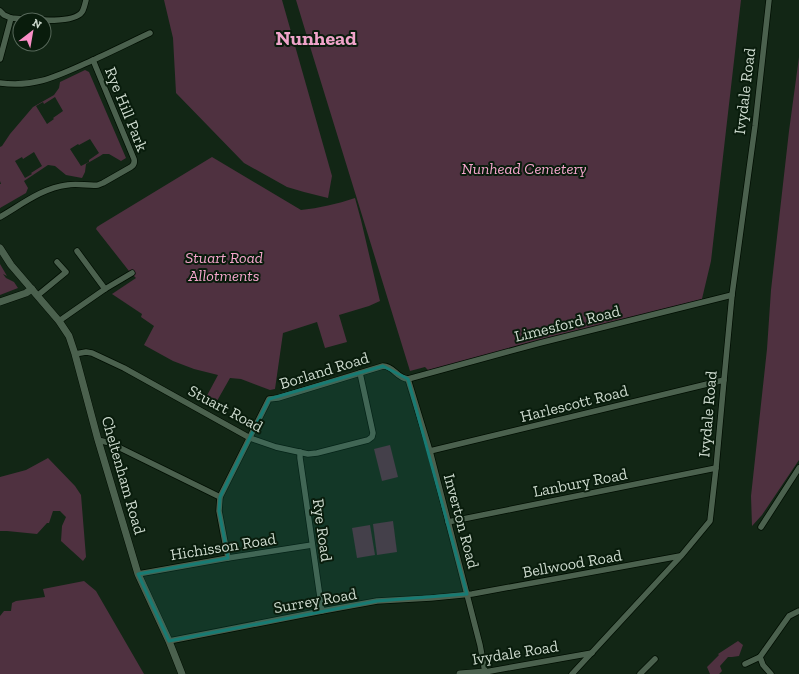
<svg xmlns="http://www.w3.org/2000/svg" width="799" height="674" font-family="'Zilla Slab',serif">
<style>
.green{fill:#4f3140;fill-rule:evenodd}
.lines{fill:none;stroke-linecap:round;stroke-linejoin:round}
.minor-casing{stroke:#000e02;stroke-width:7}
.tertiary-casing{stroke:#000e02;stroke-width:8}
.minor{stroke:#4b614e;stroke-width:5.5}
.tertiary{stroke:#4b614e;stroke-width:7}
.marked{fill:#187b73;fill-opacity:0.2;stroke:#187b73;stroke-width:3;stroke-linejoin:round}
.labels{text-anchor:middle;stroke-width:4;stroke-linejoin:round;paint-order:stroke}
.street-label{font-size:16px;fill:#cddace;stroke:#091c0c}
.park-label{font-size:16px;font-style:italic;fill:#f5a6cd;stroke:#091c0c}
.district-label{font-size:20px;font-weight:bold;fill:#efa4ca;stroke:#091c0c}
</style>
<rect width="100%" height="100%" fill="#122615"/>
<g class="green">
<path d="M164,0H282L332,176L328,198L304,192L287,187L244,163L176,93L173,38Z"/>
<path d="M296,0H741L711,261L701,303L554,342L541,340L535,346L431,373L425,367L410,371L312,53Z"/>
<path d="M799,57V460L762,515L752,526L751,496L767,349L771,290L789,131Z"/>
<path d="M85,70L89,72L126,158L121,161L109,154H103L100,156L86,164L85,172L82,178L66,175L55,166L48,165L24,181L28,188L26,193L0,208V184H1L0,181V147L2,146L10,134L33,107L54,95L59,88L60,82ZM55,97L63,111L53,118L54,119L47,124L36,106L43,102L44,104ZM90,139L99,153L89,160V162L81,166L70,149L78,144L79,145ZM34,152L42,166L31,173L32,174L25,178L15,161L22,157L23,159Z"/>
<path d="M212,157L301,210C319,208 337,204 355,198L361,220L380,301L369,306L339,315L347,342L325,348L317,322L283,333L275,389L270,390L241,379L230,378L213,408L203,403L218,375L194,369L173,361L144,345L154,326L141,317L142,314L112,294L136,278L129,271L96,229L97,227L100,225Z"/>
<path d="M0,264L7,276L3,274L6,278L14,282L18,288L0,295Z"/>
<path d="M390,445L398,477L382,481L374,449Z"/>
<path d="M48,458L75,486L81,495L86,557L83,561L61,541L62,526L66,517L60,511H53L49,523H47L37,534L7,531H0V477L26,470Z"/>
<path d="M393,521L397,552L377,555L373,524Z"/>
<path d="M370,525L375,555L357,558L352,528Z"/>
<path d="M84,581L96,591L144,674H0V616L4,611H11L12,603L16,601L45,597L43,589Z"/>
<path d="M738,641L743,645L739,656L732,657H728L720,666L722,671L719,674H710L707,667L719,655L718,654Z"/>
</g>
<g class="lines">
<defs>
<g id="minor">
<path d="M0,11L4,15L11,18C26,19 73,25 82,12C84,9 85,4 86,0"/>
<path d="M0,59L11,18"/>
<path d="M0,83C36,88 59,75 91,61C111,52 131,42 150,33"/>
<path d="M0,217C21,205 42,188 67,185C77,183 88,186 98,185L103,183L131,167C134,165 135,163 134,159L93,60"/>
<path d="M77,251L105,289"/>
<path d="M38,295L66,272L57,262"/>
<path d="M59,321L105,289L132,273"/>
<path d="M75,354L86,352L92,353L124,368L250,438L276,447L308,454L317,453L368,440L372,437L373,433L360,373"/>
<path d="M408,379L430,451L480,645L485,672L592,653"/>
<path d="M98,440L110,443L220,497"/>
<path d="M430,451L724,380"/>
<path d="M300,452V458L322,611"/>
<path d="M448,522L716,468"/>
<path d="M761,527L799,468"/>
<path d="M228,558L219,511L220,497L269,399L278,398L383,366C394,366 396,378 408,379L540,343L732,295"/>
<path d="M138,574L228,558L312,545"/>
<path d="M169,641L322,611L377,601L431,598L472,594L680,556"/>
<path d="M760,657L789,616L799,611"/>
<path d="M760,657L763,665L771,674"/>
<path d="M745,664L760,657"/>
<path d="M572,674L681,556L710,521L716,468L724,380L732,295L755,126L769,0"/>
<path d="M640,674L655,659"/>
</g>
<g id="tertiary">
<path d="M0,248L11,265L59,321L69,336L75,354L98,440L138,574L169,641L182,674"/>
<path d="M0,302L26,293L32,289"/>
<path d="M460,674L485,672V674"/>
</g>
</defs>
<use href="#minor" class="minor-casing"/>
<use href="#tertiary" class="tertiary-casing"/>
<use href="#minor" class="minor"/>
<use href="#tertiary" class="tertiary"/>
</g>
<path class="marked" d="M383,366L408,379L467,594L377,601L169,641L138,574L228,558L219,511L220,497L269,399Z"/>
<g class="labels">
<g class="street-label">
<text transform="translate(744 91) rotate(-83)" y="6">Ivydale Road</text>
<text transform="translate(127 109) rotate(68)" y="6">Rye Hill Park</text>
<text transform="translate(567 323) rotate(-14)" y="6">Limesford Road</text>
<text transform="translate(324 370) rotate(-17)" y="6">Borland Road</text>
<text transform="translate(574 403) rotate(-14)" y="6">Harlescott Road</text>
<text transform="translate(226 408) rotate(28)" y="6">Stuart Road</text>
<text transform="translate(707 414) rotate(-85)" y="6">Ivydale Road</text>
<text transform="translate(124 475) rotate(74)" y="6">Cheltenham Road</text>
<text transform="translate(580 482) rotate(-11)" y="6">Lanbury Road</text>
<text transform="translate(462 521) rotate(75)" y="6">Inverton Road</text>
<text transform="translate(323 530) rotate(82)" y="6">Rye Road</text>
<text transform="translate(223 546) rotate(-9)" y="6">Hichisson Road</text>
<text transform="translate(572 563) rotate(-10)" y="6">Bellwood Road</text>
<text transform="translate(315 600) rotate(-10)" y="6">Surrey Road</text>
<text transform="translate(515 652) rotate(-9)" y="6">Ivydale Road</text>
</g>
<g class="park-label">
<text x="524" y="174">Nunhead Cemetery</text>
<text x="224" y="263">Stuart Road<tspan x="224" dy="18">Allotments</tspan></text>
</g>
<g class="district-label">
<text x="316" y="45">Nunhead</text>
</g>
</g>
<g transform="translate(32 32) rotate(31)"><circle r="19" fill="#091c0c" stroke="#57685a"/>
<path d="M0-3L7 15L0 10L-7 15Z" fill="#fa8fc7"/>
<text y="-6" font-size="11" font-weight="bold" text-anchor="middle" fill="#cddace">N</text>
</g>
</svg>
